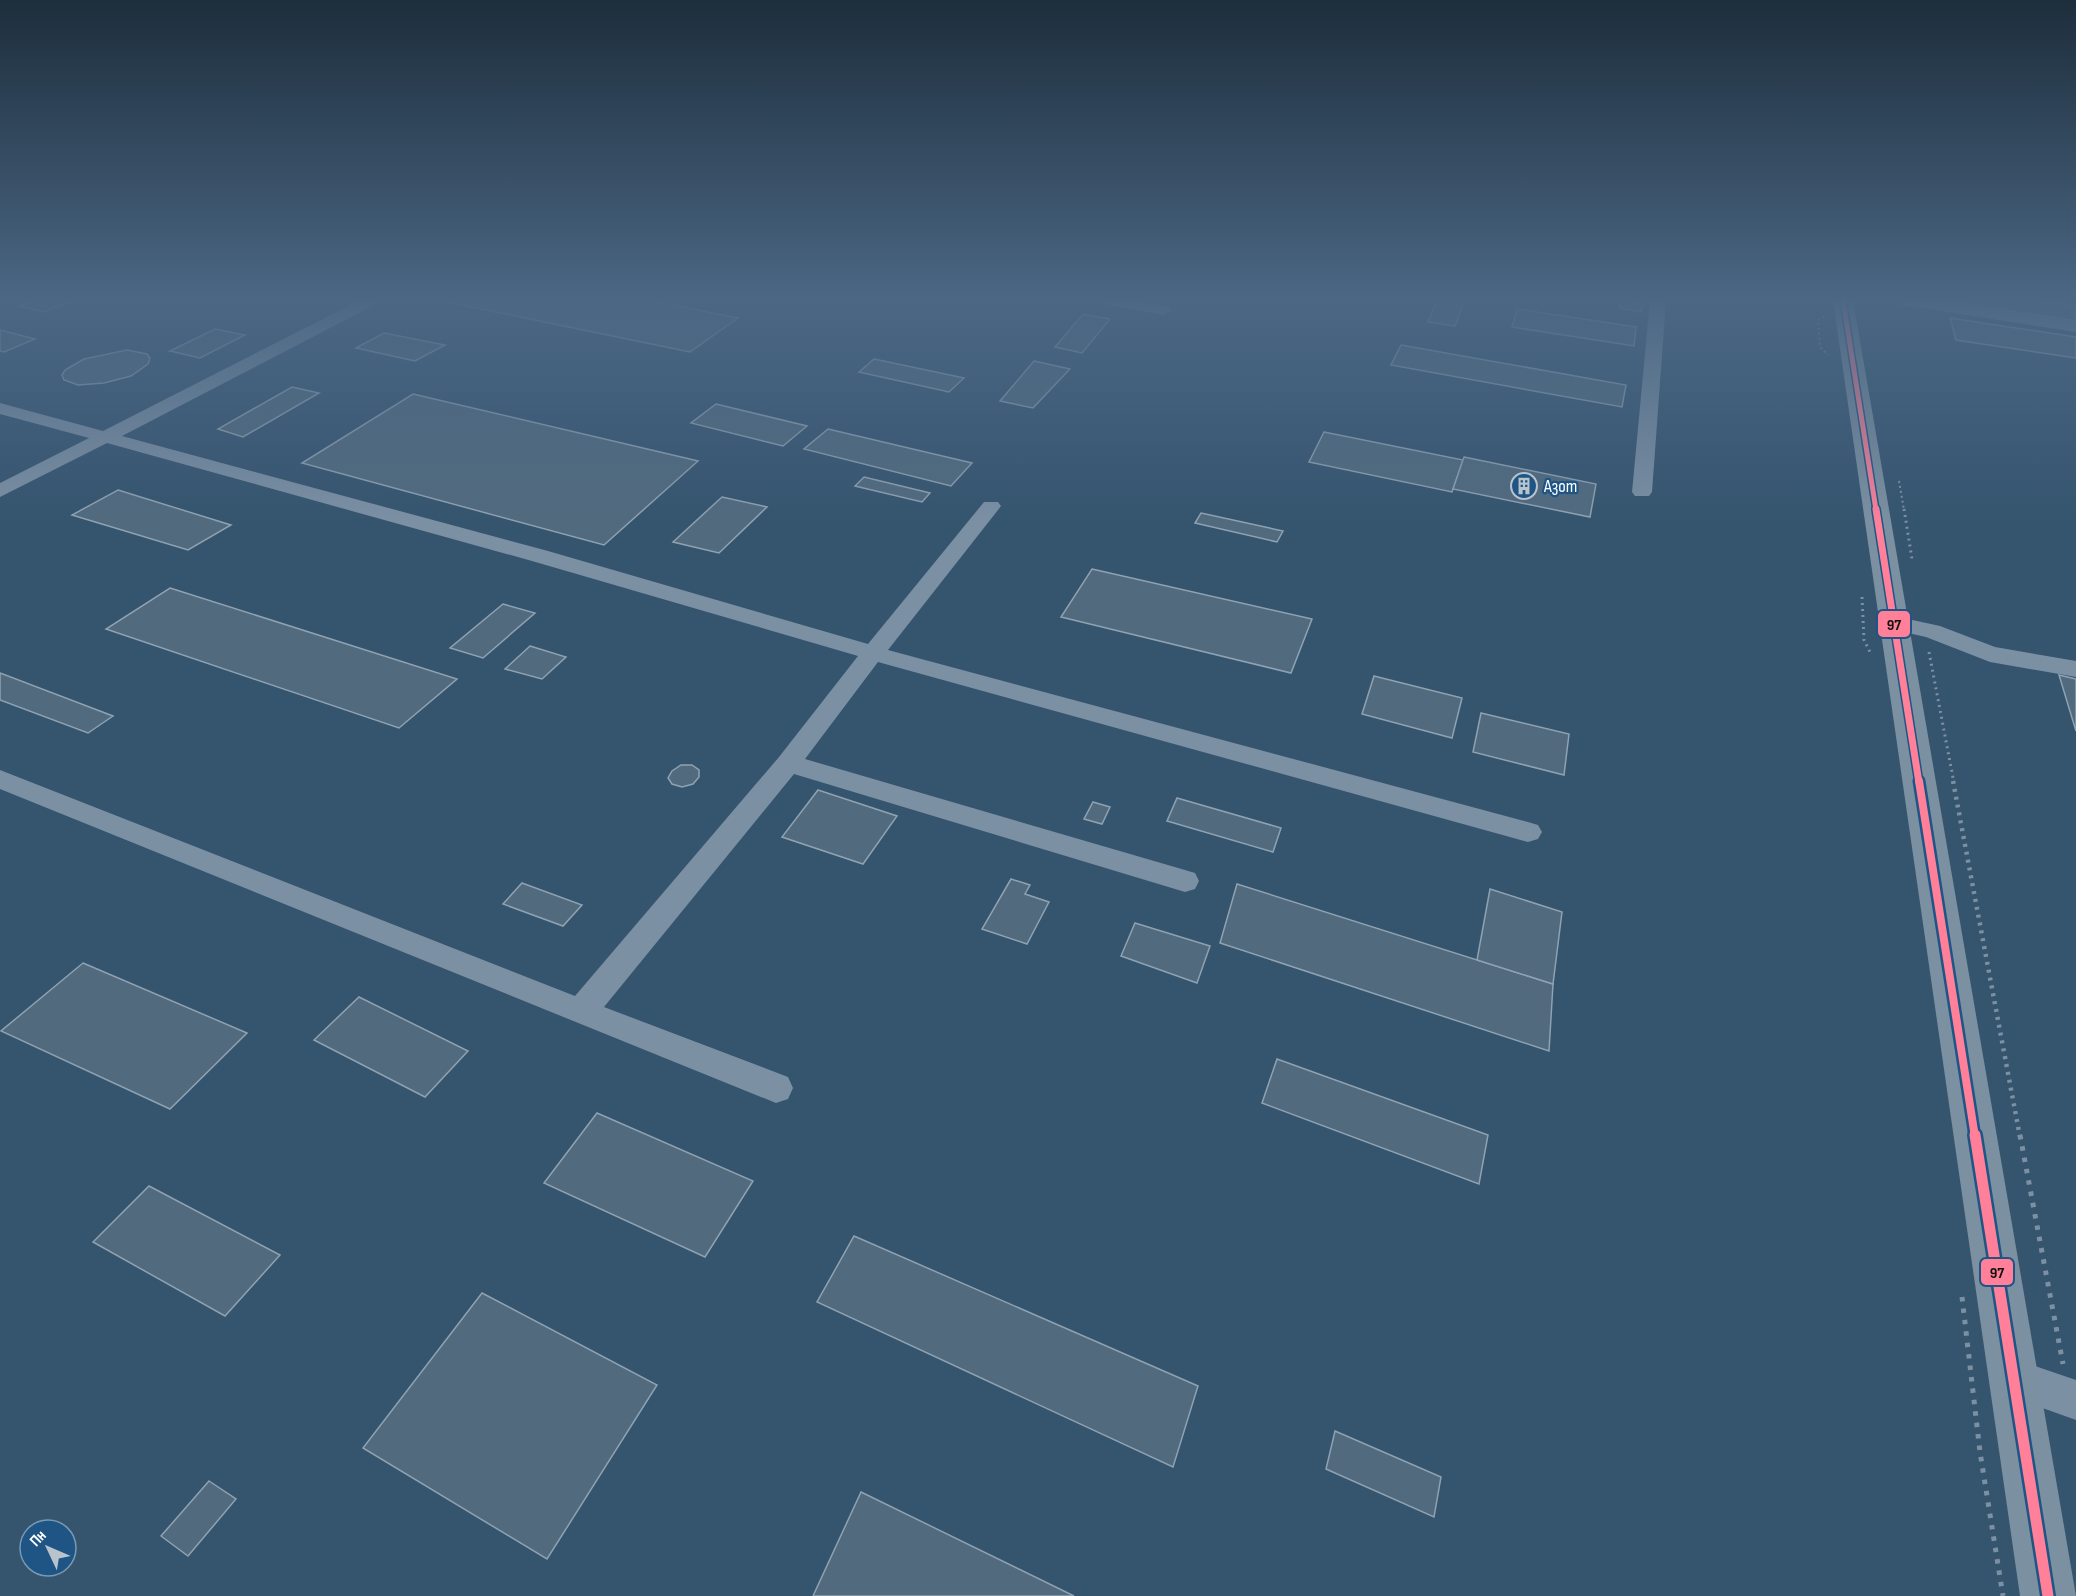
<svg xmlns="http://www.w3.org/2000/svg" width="2076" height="1596" font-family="'Sofia Sans Condensed',sans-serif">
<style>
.building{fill:#516a7e;stroke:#8fa2b2;stroke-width:1.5}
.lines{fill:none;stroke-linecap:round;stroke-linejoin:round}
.path-far3{stroke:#7c90a4;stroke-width:2;stroke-dasharray:2 3;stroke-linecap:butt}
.path-far2{stroke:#7c90a4;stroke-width:3;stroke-dasharray:2 4;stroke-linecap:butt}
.path-far1{stroke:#7c90a4;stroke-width:4.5;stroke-dasharray:3 5;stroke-linecap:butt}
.path{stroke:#7c90a4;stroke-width:5;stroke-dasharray:4.5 7;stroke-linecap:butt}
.minor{fill:#7c90a4;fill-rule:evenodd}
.major{fill:#7b90a1;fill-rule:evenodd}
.bus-1-far3-casing{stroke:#1e5585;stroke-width:8}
.bus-1-far2-casing{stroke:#1e5585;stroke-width:10}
.bus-1-far1-casing{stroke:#1e5585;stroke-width:13}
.bus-1-casing{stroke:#1e5585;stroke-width:16}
.bus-1-far3{stroke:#ff8098;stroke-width:5}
.bus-1-far2{stroke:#ff8098;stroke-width:7}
.bus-1-far1{stroke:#ff8098;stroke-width:8}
.bus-1{stroke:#ff8098;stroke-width:11}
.labels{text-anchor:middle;stroke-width:4.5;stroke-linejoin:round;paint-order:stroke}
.far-poi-label{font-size:18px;fill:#fff;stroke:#1e5585;text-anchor:start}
.line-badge{stroke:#1e5585;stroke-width:2}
.pale-badge-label{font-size:16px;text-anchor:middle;font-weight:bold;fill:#111}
</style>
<rect width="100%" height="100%" fill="#35546e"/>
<g class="building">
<path d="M34,300H73L44,312L19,306Z"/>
<path d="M444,300H648L738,318L690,352L442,301Z"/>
<path d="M1437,300H1465L1455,326L1428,322Z"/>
<path d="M1621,300L1643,302L1641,312L1619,308Z"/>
<path d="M1939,300H2035L2076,306V321Z"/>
<path d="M1517,309L1636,327L1634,346L1512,327Z"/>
<path d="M1083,314L1110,319L1082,353L1055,347Z"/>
<path d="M1950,318L2076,337V358L1956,340Z"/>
<path d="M215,329L245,335L200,358L170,351Z"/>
<path d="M0,330L35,339L4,352L0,351Z"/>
<path d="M384,333L445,345L415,361L356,348Z"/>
<path d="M1401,345L1626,385L1622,407L1391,365Z"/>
<path d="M127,350L147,354L150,358L148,364L131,376L104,383L78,385L64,380L62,375L65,370L84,359Z"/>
<path d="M874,359L964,378L949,392L859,372Z"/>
<path d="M1034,361L1070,369L1033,408L1000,401Z"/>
<path d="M292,387L319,393L243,437L218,429Z"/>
<path d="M413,394L698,461L604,545L302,463Z"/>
<path d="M716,404L807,426L783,446L691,423Z"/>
<path d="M828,429L972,463L951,486L804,449Z"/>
<path d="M1324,432L1463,460L1452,492L1309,462Z"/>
<path d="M1464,457L1596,484L1590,517L1453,489Z"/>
<path d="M864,477L930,493L922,502L855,486Z"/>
<path d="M118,490L231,525L188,550L72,515Z"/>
<path d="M722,497L767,507L719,553L673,542Z"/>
<path d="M1201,513L1283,531L1277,542L1195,523Z"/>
<path d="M1092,569L1312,619L1291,673L1061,617Z"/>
<path d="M170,588L457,679L399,728L106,629Z"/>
<path d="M503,604L535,613L483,658L450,648Z"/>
<path d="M530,646L566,657L542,679L505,669Z"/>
<path d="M0,673L113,716L88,733L0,700Z"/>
<path d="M2059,675L2076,679V731Z"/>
<path d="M1374,676L1462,698L1452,738L1362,714Z"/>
<path d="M1481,713L1569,734L1564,775L1473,752Z"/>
<path d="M681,765H692L699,770V777L693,784L682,787L672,784L668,778L672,771Z"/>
<path d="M818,790L897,816L863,864L782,837Z"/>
<path d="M1177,798L1281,828L1273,852L1167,821Z"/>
<path d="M1093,802L1110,807L1102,824L1084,819Z"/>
<path d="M1011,879L1030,885L1025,894L1049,902L1027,944L982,929Z"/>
<path d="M522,883L582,905L563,926L503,904Z"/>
<path d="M1237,884L1553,984L1549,1051L1220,943Z"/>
<path d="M1490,889L1562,912L1553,984L1477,960Z"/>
<path d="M1135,923L1210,946L1197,983L1121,956Z"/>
<path d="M83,963L247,1033L170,1109L1,1031Z"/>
<path d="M359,997L468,1051L425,1097L314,1040Z"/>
<path d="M1277,1059L1488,1135L1479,1184L1262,1103Z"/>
<path d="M597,1113L753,1181L705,1257L544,1183Z"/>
<path d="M149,1186L280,1255L225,1316L93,1242Z"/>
<path d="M854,1236L1198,1386L1173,1467L817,1302Z"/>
<path d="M482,1293L657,1385L547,1559L363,1448Z"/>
<path d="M1335,1431L1441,1477L1434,1517L1326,1469Z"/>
<path d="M209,1481L236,1499L188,1556L161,1536Z"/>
<path d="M861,1492L1074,1596H813Z"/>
</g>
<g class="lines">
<g class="path-far3">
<path d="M1824,316L1818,320L1820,347L1828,355"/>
<path d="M1899,481L1904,510"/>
</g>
<g class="path-far2">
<path d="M1904,509L1912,559"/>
<path d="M1862,597L1864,640L1871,654"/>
<path d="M1929,652L1954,783"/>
</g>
<path class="path-far1" d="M1953,781L2020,1137"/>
<g class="path">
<path d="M2020,1135L2063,1364"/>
<path d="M1962,1297L1980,1452L2003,1596"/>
</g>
<g class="minor">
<path d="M360,300H380L378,303L122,436L548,551L868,644L984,502H998L1001,506L998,510L888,650L1528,822L1538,825L1542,832L1538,839L1528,842L878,662L805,759L1185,870L1195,873L1199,881L1195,889L1185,892L794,774L604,1007L788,1077L793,1088L788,1099L776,1103L0,789V770L575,996L779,757L858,656L532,561L107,443L0,497V483L89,438L0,414V403L103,431Z"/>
<path d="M1099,300H1134L1170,307L1172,310L1164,315L1107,305Z"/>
<path d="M1650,300H1666L1652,492L1649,496H1635L1632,492Z"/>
<path d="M1895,300H1934L2076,322V332L1903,305Z"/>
<path d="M1894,616L1940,626L1995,647L2076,661V677L1990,662L1926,637L1886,628L1882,623L1886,618Z"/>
<path d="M2014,1359L2076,1380V1420L2000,1393L1994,1379L2000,1365Z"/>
</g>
<path class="major" d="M1833,300H1853L2076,1596H2020Z"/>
<defs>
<path id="bus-1-far3" d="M1843,300L1876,510"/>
<path id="bus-1-far2" d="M1876,509L1919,783"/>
<path id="bus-1-far1" d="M1919,781L1975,1137"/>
<path id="bus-1" d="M1975,1135L2048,1596"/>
</defs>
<use href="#bus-1-far3" class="bus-1-far3-casing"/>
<use href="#bus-1-far2" class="bus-1-far2-casing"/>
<use href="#bus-1-far1" class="bus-1-far1-casing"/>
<use href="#bus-1" class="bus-1-casing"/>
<use href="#bus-1-far3" class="bus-1-far3"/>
<use href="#bus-1-far2" class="bus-1-far2"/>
<use href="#bus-1-far1" class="bus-1-far1"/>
<use href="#bus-1" class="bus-1"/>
</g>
<linearGradient id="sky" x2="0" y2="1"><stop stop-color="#1d2e3c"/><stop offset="0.57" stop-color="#4b6784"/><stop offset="1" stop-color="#4b6784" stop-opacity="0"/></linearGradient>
<rect width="2076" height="523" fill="url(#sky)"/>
<defs>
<symbol id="building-ring" viewBox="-11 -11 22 22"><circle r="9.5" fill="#1e5585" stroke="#b8c3cc" stroke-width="1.5"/><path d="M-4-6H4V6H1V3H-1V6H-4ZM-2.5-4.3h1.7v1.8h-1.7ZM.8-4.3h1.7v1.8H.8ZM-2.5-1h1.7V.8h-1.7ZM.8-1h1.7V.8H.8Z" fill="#b8c3cc"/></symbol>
</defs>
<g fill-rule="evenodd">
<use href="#building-ring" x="1509" y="471" width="30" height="30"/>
</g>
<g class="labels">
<g class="far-poi-label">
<text x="1544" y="492">Азот</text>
</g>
</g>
<g class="line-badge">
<rect x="1877" y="610" width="34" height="28" rx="6" fill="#ff8098"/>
<rect x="1980" y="1258" width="34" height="28" rx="6" fill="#ff8098"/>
</g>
<g class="pale-badge-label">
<text x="1894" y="630">97</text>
<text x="1997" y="1278">97</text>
</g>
<g transform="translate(48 1548) rotate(314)"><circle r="28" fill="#1e5585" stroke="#7899b6" stroke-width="1.5"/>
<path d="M0-4.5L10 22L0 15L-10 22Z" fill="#b8c3cc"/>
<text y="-9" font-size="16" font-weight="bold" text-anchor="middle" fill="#ffffff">Пн</text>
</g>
</svg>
